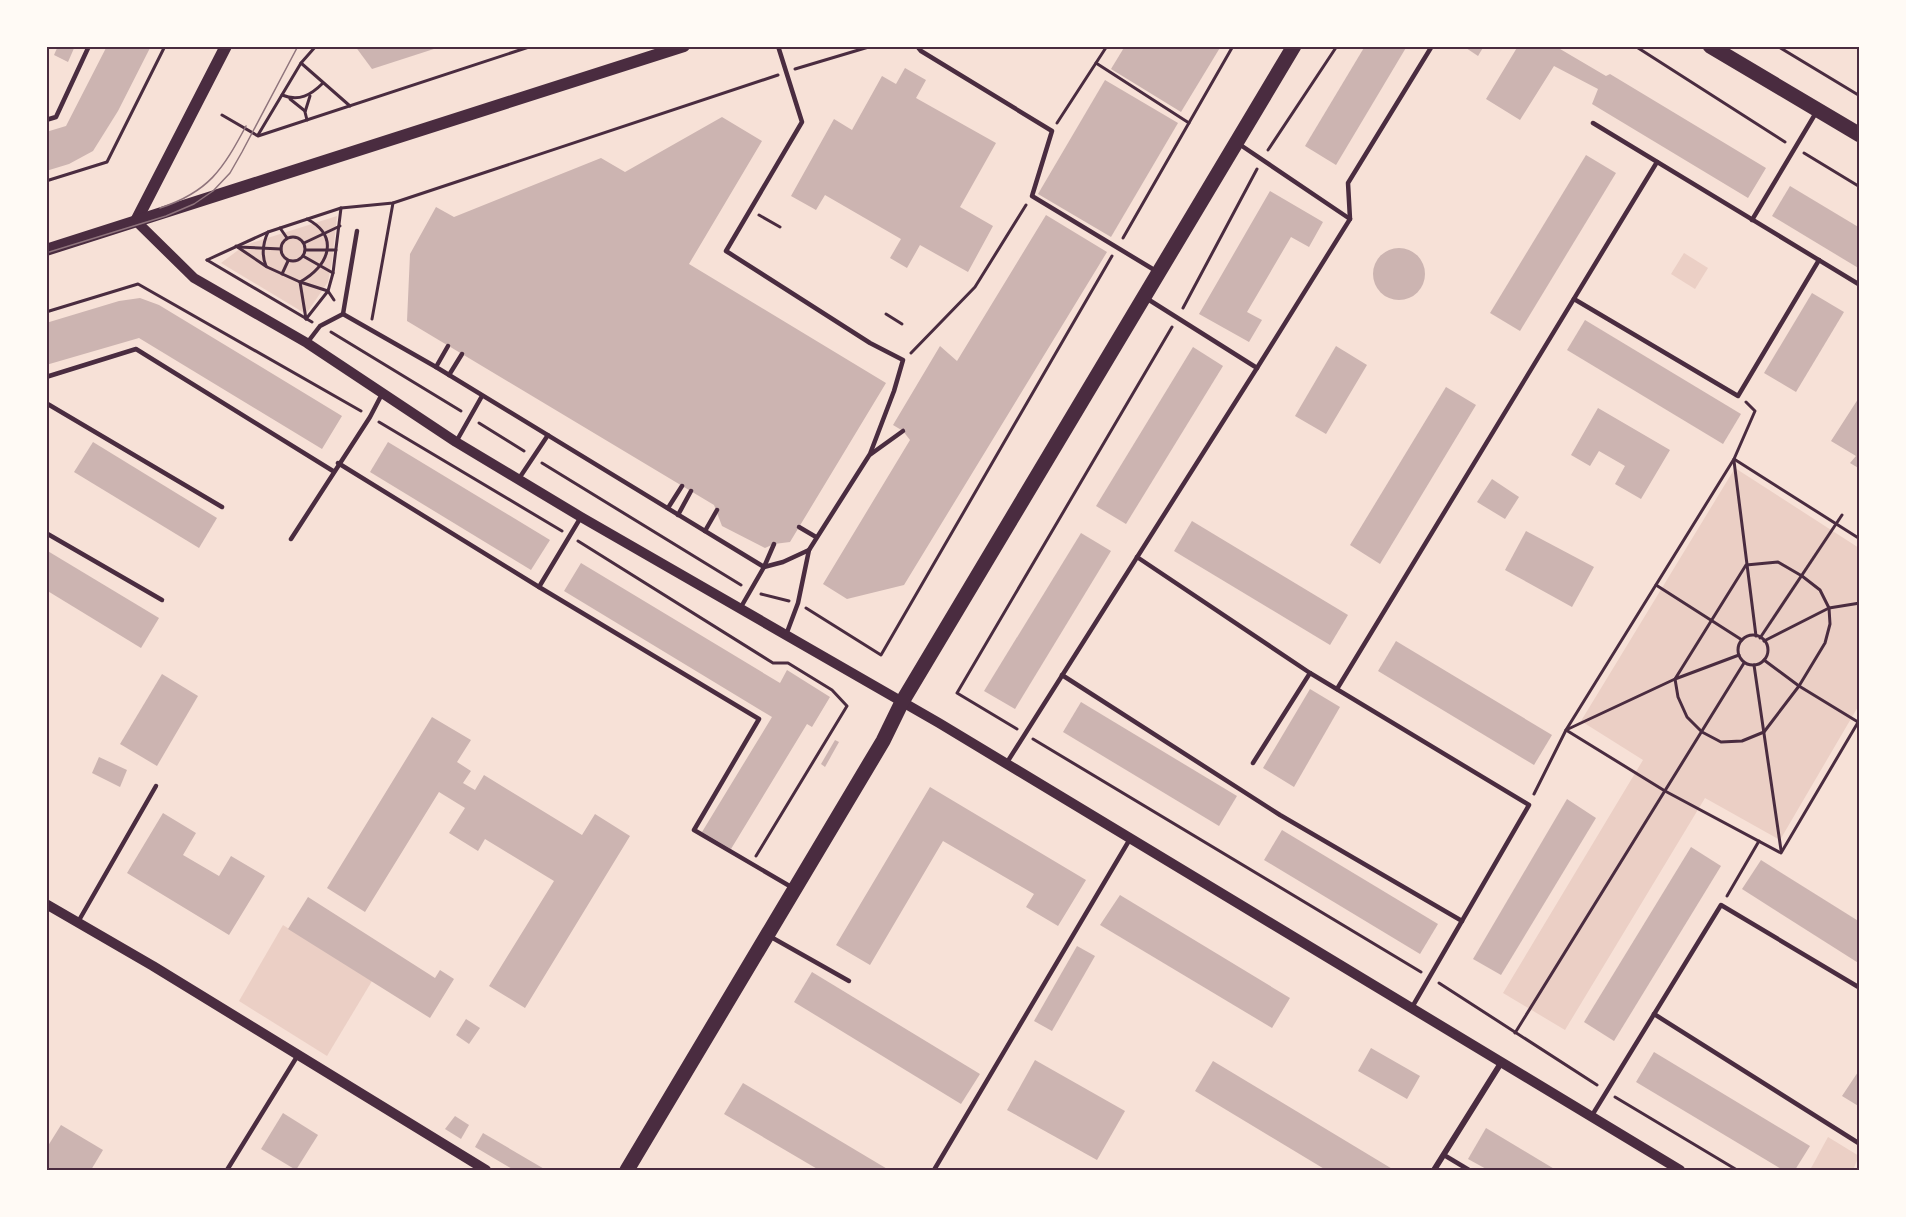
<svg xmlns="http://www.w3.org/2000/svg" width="1906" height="1217" font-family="Commissioner,sans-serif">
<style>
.green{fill:#ebcfc5}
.building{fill:#ccb4b1}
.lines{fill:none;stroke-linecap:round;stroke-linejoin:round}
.path{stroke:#4a2c40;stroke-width:3}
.service{stroke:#4a2c40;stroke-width:4.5}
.minor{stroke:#4a2c40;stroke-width:6}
.tertiary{stroke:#4a2c40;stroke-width:10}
.secondary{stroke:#4a2c40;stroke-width:12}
.primary{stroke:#4a2c40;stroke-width:15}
.tram{stroke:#8f747c;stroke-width:1.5}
.neatline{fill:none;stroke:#4a2c40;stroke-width:2}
</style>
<rect width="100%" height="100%" fill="#f7e1d7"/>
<g class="green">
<path d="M337,216L332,261L328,282L306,314L221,263L245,245Z"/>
<path d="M1684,253L1708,268L1695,289L1671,274Z"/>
<path d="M1735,468L1859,548V705L1780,840L1705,798L1565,1030L1503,993L1643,760L1581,721Z"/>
<path d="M283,925L372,981L327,1056L239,1001Z"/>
<path d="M1828,1137L1859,1156L1853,1170H1810Z"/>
</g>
<g class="building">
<path d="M58,46H75L68,62L54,55Z"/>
<path d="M107,46H151L118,111L93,151L69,164L46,171V132L66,126Z"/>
<path d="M355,46H440V47L372,69Z"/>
<path d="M1125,46H1221L1181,112L1111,69Z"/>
<path d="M1365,46H1407L1336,165L1305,146Z"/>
<path d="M1463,46H1484L1478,56Z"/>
<path d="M1518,46H1555L1606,76L1610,74L1766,168L1748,198L1592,104L1598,89L1554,66L1520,120L1486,99Z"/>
<path d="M905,68L926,80L916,98L996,143L960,207L993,226L968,272L920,245L907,268L890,258L901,239L825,195L816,210L791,196L834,119L852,130L882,76L896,84Z"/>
<path d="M1105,80L1178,123L1111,237L1038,194Z"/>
<path d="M722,117L762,141L689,264L886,383L790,542L774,544L765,548L722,526L714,505L407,321L410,254L436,207L454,217L601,158L625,172Z"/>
<path d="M1586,155L1616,173L1520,331L1490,313Z"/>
<path d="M1790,186L1860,228V269L1772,216Z"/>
<path d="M1270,191L1323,222L1309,247L1291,237L1247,312L1262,320L1249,342L1199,314Z"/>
<path d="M1046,215L1107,252L904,585L847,599L823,584L910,440L903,431L893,425L940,346L957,361Z"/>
<circle cx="1399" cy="274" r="26"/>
<path d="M1812,293L1844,312L1796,392L1764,373Z"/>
<path d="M140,298L159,305L342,416L322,449L139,338L46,365V323L119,301Z"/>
<path d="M1585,320L1741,414L1723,444L1567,350Z"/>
<path d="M1336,346L1367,365L1326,434L1295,416Z"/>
<path d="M1193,347L1223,366L1126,524L1096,506Z"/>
<path d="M1446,387L1476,405L1380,564L1350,545Z"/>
<path d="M1860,396V469L1850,463L1856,456L1831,441Z"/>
<path d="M1598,408L1670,450L1641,499L1615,484L1625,466L1599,451L1590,466L1571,455Z"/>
<path d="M93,442L217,518L199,548L74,472Z"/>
<path d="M388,442L550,540L531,570L370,472Z"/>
<path d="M1492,479L1519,497L1505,519L1477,502Z"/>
<path d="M1192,521L1348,615L1330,645L1174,551Z"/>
<path d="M1526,531L1594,567L1572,607L1505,570Z"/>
<path d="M1081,533L1111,551L1015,709L984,691Z"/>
<path d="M46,550L159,618L141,648L46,590Z"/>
<path d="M581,563L780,683L787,670L830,697L812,727L807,724L731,849L702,832L772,717L564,591Z"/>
<path d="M1396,641L1552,735L1534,765L1378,671Z"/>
<path d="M162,674L198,696L157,766L120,744Z"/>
<path d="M1310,689L1340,707L1294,787L1263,768Z"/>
<path d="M1081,702L1237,796L1219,826L1063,732Z"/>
<path d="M432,717L471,740L457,762L471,771L463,783L475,790L484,775L582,835L595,814L630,836L525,1008L489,986L554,881L485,839L478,851L449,833L465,808L439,792L365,912L327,888Z"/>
<path d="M835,740L839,742L825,767L821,764Z"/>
<path d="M99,757L127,770L120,787L92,773Z"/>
<path d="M930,787L1086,880L1058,926L1026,907L1034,894L943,841L870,965L836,945Z"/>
<path d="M1567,799L1596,818L1501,975L1473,959Z"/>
<path d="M163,813L196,833L183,855L219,876L231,856L265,876L229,935L127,873Z"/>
<path d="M1282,830L1438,924L1420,954L1264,860Z"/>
<path d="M1691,847L1721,866L1614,1041L1584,1022Z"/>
<path d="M1761,860L1860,922V964L1742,889Z"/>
<path d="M1120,895L1290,998L1272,1028L1100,925Z"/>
<path d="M308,897L435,978L440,970L454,979L430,1018L288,929Z"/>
<path d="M1077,946L1095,956L1052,1031L1034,1021Z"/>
<path d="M812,972L980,1074L961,1104L794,1002Z"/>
<path d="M466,1019L480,1028L469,1044L456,1035Z"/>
<path d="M1371,1048L1420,1076L1407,1099L1358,1071Z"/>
<path d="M1654,1052L1810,1146L1795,1170H1783L1636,1082Z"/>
<path d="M1035,1060L1125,1111L1097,1160L1007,1110Z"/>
<path d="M1213,1061L1394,1170H1326L1195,1091Z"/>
<path d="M1860,1069V1107L1842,1096Z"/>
<path d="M743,1083L889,1170H819L724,1114Z"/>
<path d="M283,1113L318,1135L296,1170L261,1149Z"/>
<path d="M455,1116L469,1125L461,1139L445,1129Z"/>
<path d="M61,1125L103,1150L91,1170H46V1149Z"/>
<path d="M1486,1128L1556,1170H1488L1468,1159Z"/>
<path d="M483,1133L546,1170H514L475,1147Z"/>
</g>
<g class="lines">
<g class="path">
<path d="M1635,46L1785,142"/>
<path d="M1777,46L1860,96"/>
<path d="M301,63L350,106"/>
<path d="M1096,63L1189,123"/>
<path d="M795,69L872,46"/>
<path d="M282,95C299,102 311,95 323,83"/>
<path d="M290,99L305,111"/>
<path d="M222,115L258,136L532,46"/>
<path d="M307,120L305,112L310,96"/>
<path d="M1057,123L1107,46"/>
<path d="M258,135L301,63L316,46"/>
<path d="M1268,150L1337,46"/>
<path d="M1804,153L1860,187"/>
<path d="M46,181L107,162L165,46"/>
<path d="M759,215L780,227"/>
<path d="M280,228L287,238"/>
<circle cx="293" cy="249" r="12"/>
<path d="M1123,238L1233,46"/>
<path d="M304,243L340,226"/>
<path d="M236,246L267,267L300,282L306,319"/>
<path d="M238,247L281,249"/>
<path d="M306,250H336"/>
<path d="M303,256L333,273"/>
<path d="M207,260L312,322"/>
<path d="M207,260L268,232L341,208L393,203L778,75"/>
<path d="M266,266C261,254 263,243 268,232"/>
<path d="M282,274L288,261"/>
<path d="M300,282C328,267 341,237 307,219"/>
<path d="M300,282L328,291L334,300"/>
<path d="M1183,308L1257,169"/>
<path d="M46,312L138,284L361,411"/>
<path d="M886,314L902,324"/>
<path d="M306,319L328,291L333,273L341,208"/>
<path d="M372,319L393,203"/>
<path d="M331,332L461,411"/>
<path d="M911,353L975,287L1026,205"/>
<path d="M1746,402L1755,411L1734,459L1860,539"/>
<path d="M379,422L562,531"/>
<path d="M479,423L524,451"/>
<path d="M1734,461L1756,636"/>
<path d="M542,463L741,585"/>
<path d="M578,541L773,663H788L832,690L847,706L756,856"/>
<path d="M1778,562L1802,576L1820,590L1829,608L1830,624L1825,643L1799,686L1764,732L1742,741L1721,742L1702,732L1687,717L1678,697L1675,679L1746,565Z"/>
<path d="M1656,585L1742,640"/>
<path d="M761,594L789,601"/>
<path d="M806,608L881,655L1112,256"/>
<circle cx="1753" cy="650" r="15"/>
<path d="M1760,638L1842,515"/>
<path d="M1764,641L1829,608L1860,603"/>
<path d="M1739,655L1675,679L1566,730L1665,791L1781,853L1860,719"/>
<path d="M1764,660L1799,686L1858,722"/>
<path d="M1754,665L1781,850"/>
<path d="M1017,729L957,693L1172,327"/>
<path d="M1033,739L1421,972"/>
<path d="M1534,794L1566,730L1734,459"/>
<path d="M1727,896L1759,841"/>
<path d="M1439,983L1597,1085"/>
<path d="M1515,1033L1744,663"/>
<path d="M1615,1097L1737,1170"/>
</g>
<g class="service">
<path d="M778,46L802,122L726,251L870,343L903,360L894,391L870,454L809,550L798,603L786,635"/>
<path d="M917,46L921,51L1052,131L1032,196L1156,271"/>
<path d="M46,120L56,117L89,46"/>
<path d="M1593,123L1860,285"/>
<path d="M1239,144L1350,219L1257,368"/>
<path d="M1350,219L1348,183L1432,46"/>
<path d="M1752,220L1817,111"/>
<path d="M1574,299L1738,396L1819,260"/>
<path d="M343,314L357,231"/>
<path d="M307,343L320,326L343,314L436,367L764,567L783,562L809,550"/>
<path d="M436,367L448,346"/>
<path d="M449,375L462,354"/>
<path d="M46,377L136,349L333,471"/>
<path d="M46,403L222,507"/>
<path d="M456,442L482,396"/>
<path d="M871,454L903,431"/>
<path d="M338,463L539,587L759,719L694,830L793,888"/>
<path d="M518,480L548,435"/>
<path d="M668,508L682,486"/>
<path d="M678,515L691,491"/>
<path d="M799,527L816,537"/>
<path d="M705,531L717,510"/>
<path d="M46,533L162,600"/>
<path d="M291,539L370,417L382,394"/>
<path d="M1137,557L1310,673L1529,805L1411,1009"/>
<path d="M539,587L581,517"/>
<path d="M741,607L764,567L774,544"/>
<path d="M1062,675L1280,815L1462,921"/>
<path d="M1337,689L1657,162"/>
<path d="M1253,763L1310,673"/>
<path d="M1006,764L1257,368L1146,298"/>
<path d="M78,922L156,786"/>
<path d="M771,937L849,981"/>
<path d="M1654,1014L1860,1144"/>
<path d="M1591,1117L1721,905L1860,988"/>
<path d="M1444,1155L1469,1170"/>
<path d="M227,1170L298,1055"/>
<path d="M934,1170L1130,839"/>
</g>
<path class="minor" d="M1434,1170L1501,1063"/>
<g class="tertiary">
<path d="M136,221L194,278L307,343L456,442L581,517L939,723L1680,1170"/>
<path d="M46,904L153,966L486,1170"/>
</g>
<g class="secondary">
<path d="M136,221L226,46"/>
<path d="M46,250L684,46"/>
</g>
<g class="primary">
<path d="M1710,46L1860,135"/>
<path d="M627,1170L883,741L902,702L1294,46"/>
</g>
<g class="tram">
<path d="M160,208C209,192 223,169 246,126"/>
<path d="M46,253L166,216L194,204L213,191L230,173L242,152L298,46"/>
</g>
</g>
<rect width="1906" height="1217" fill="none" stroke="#fffaf5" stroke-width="96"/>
<rect x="48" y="48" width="1810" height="1121" class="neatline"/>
</svg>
